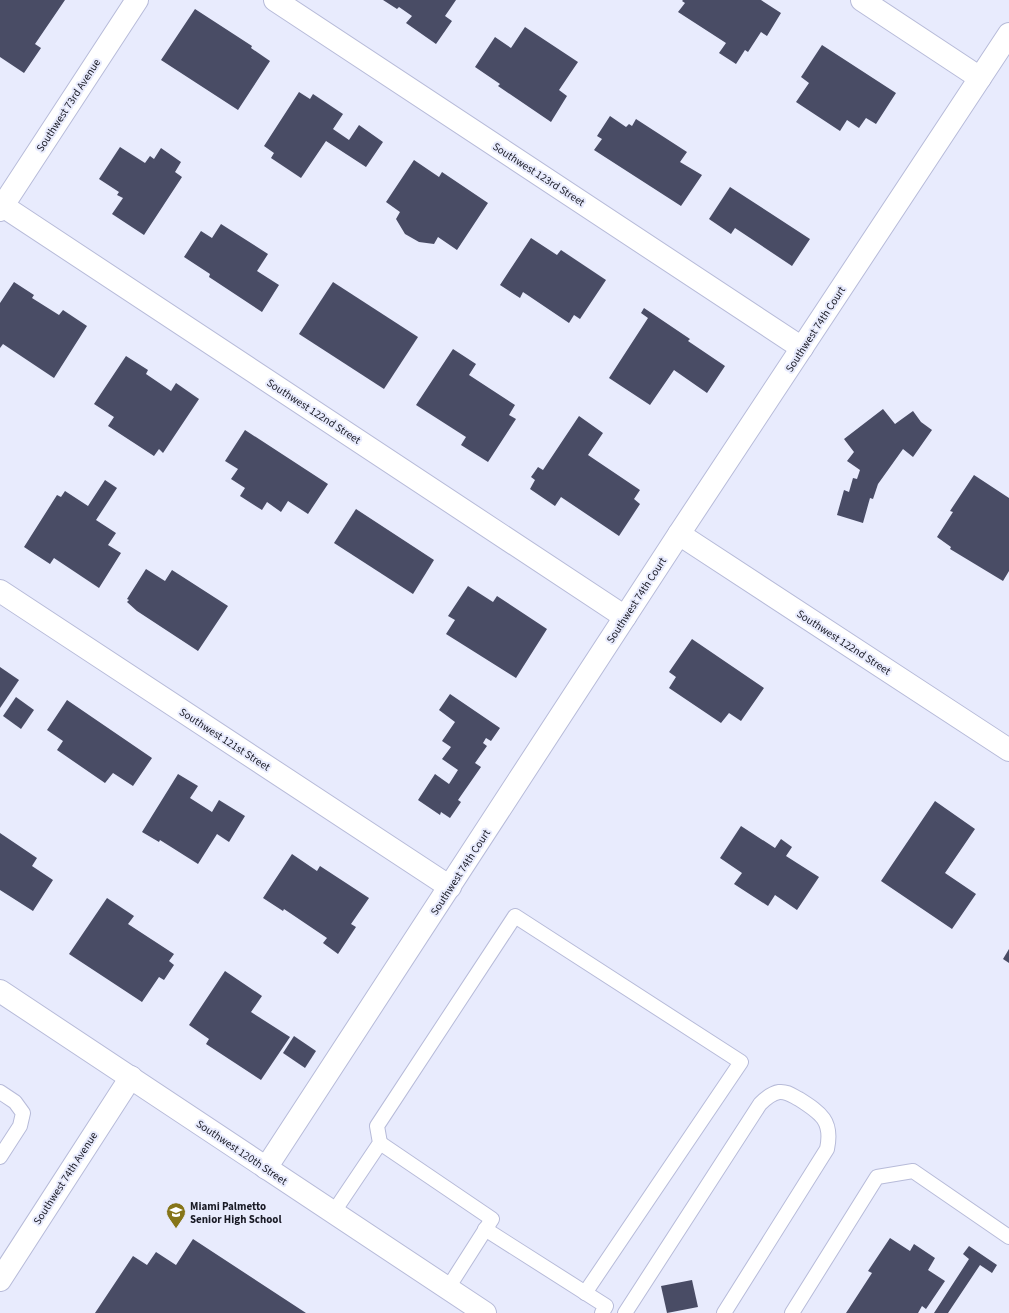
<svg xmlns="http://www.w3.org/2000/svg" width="1009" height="1313" font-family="'Source Sans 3',sans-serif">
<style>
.building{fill:#494c65}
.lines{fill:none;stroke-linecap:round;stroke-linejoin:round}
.service-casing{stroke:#b7bbd9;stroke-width:16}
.minor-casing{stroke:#b7bbd9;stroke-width:24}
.tertiary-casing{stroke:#b7bbd9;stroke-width:24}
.service{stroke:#fff;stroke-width:14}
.minor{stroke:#fff;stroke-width:22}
.tertiary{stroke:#fff;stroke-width:22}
.labels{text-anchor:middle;stroke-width:4;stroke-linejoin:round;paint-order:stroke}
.street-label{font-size:11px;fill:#191a25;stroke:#e8ebfd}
.poi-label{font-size:11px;font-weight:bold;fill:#191a25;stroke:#e8ebfd;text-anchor:start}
</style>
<rect width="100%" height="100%" fill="#e8ebfd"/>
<g class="building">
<path d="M0,0H65L35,44L41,48L24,73L0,57Z"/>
<path d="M383,0H456L445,16L452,21L436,44L406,23L412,16L399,7L397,9Z"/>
<path d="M683,0H761L781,13L767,36L761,32L748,52L745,50L736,64L719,53L726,43L678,12L685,3L682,1Z"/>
<path d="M195,9L252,46L251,48L270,61L238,110L161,60Z"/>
<path d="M525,27L578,62L559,90L567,96L551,122L498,86L500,84L475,67L495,37L511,48Z"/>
<path d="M822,45L896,93L876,124L866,118L859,128L847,120L840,131L796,102L809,83L801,77Z"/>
<path d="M299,92L310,99L313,94L343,114L333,129L349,140L359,125L383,142L366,167L326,141L301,178L271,158L274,153L264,146Z"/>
<path d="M610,116L626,127L629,124L632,126L636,119L687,152L680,162L702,175L681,206L594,150L602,139L597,136Z"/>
<path d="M120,147L145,163L150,156L154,159L161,148L181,162L175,172L182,177L144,235L112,214L123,198L117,195L119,192L99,179Z"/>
<path d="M414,160L439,177L442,172L488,203L457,250L438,237L434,244L419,242L405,234L396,219L400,212L386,202Z"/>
<path d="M730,187L810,239L792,266L735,228L731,234L709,219Z"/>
<path d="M221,224L268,254L257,271L279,285L262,312L209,277L210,274L184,257L201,231L212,238Z"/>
<path d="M531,238L557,255L561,250L606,280L580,319L574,315L569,323L523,292L520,298L500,285Z"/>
<path d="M14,282L34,295L32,298L59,315L63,310L87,326L54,378L3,344L0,348V303Z"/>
<path d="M333,282L418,337L384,389L299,334Z"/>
<path d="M644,308L690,339L688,341L725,366L707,393L674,370L650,405L609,378L648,318L641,313Z"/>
<path d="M453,349L476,364L469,375L515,405L509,415L516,419L488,462L461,445L466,437L416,405Z"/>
<path d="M126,356L148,370L146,374L171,391L176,383L199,399L163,453L159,449L154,456L108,426L114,417L94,404Z"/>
<path d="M883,409L895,424L913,411L921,422L932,430L913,457L903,449L878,484L873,499L870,498L863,523L837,515L844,490L849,492L853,478L857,479L860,470L847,461L854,452L844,439Z"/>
<path d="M579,416L603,433L588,455L640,490L634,499L640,504L619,536L561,497L555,506L530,489L535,480L531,477L538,467L543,470Z"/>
<path d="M245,430L328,484L308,514L288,501L281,512L267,502L262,510L240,496L245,488L231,479L238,469L225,461Z"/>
<path d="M974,475L1009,498V571L1003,581L950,549L951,547L937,537L953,512L950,511Z"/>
<path d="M105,480L117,488L96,520L116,533L108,545L121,553L99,588L54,558L50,564L24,547L57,495L61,497L65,491L88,506Z"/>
<path d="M356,509L434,560L413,594L334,543Z"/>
<path d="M146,569L165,581L172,570L228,606L198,651L137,611L127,602L129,600L127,599Z"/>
<path d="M468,586L493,602L497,596L547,629L516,678L446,634L455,620L448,616Z"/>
<path d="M692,639L764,688L741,721L729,713L721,723L669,688L676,677L669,672Z"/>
<path d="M0,667L19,680L0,708Z"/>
<path d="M450,694L500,728L491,741L486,738L483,743L487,746L475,763L481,767L458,800L461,802L450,818L441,812L440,815L418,800L435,774L449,784L458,770L442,759L451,747L442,741L455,722L439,710Z"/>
<path d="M16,697L34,710L21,729L3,716Z"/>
<path d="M67,700L152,758L133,786L113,773L105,783L57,750L63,741L47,730Z"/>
<path d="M178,774L198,786L190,798L212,812L219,800L245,816L229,842L217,834L198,864L160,840L159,842L142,832Z"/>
<path d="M935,801L975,829L945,873L976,894L952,929L881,881Z"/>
<path d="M741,826L775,848L781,839L792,847L786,856L819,877L797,910L775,895L768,906L734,884L742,873L720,858Z"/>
<path d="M0,833L37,858L32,866L53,880L33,911L0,890Z"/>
<path d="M292,854L317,871L320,866L369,898L351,924L356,927L338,954L323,943L327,938L284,909L283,911L263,898Z"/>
<path d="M107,898L134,916L128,924L174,954L169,961L174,965L164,980L159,977L142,1002L69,954Z"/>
<path d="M1009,949V963L1003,959Z"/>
<path d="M225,971L262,996L251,1012L290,1037L261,1080L206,1044L209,1039L189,1025Z"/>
<path d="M294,1036L316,1051L305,1068L283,1053Z"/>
<path d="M890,1238L910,1251L914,1244L935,1258L928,1270L945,1281L926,1309L922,1306L918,1313H846L872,1273L868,1271Z"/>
<path d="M193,1239L306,1313H95L133,1256L147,1265L156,1252L176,1265Z"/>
<path d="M969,1246L997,1265L992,1273L980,1265L948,1313H934L969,1259L963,1254Z"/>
<path d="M692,1280L698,1307L667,1313L661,1286Z"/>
</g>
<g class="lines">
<defs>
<g id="service">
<path d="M0,1092L15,1102L23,1113L20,1126L0,1157"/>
<path d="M380,1143L492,1219L448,1288"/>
<path d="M333,1213L380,1143L377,1126L515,916L741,1062L585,1293"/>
<path d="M485,1229L606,1306L602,1313"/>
<path d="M625,1313L760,1104C765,1099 772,1093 779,1092C787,1091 793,1096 799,1099C821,1113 833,1121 827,1149L724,1313"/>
<path d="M792,1313L877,1177L913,1171L1009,1237"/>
</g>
<g id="minor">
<path d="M275,0L802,348"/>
<path d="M862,0L980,78"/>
<path d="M3,206L625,617"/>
<path d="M0,210L137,0"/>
<path d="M679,534L1009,750"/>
<path d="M0,591L450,887"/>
<path d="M266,1168L679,534L1009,34"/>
<path d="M0,1280L131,1077"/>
</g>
<path id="tertiary" d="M0,991L485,1313"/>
</defs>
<use href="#service" class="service-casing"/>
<use href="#minor" class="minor-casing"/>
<use href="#tertiary" class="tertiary-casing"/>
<use href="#service" class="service"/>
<use href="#minor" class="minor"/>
<use href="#tertiary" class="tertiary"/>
</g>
<defs>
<symbol id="school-pin" viewBox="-11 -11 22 30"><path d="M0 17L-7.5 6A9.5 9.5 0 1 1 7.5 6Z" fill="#867519" stroke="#e8ebfd"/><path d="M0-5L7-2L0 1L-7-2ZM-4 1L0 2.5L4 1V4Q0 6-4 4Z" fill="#fff"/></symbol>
</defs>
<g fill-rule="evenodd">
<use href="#school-pin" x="165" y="1201" width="22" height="30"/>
</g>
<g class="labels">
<g class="street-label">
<text transform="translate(68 105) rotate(-57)" y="4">Southwest 73rd Avenue</text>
<text transform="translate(539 174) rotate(33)" y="4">Southwest 123rd Street</text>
<text transform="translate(815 329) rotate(-57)" y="4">Southwest 74th Court</text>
<text transform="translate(314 411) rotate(33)" y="4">Southwest 122nd Street</text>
<text transform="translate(636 600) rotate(-57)" y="4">Southwest 74th Court</text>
<text transform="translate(844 642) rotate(33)" y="4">Southwest 122nd Street</text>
<text transform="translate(225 739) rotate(33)" y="4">Southwest 121st Street</text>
<text transform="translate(460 872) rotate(-57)" y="4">Southwest 74th Court</text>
<text transform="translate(242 1152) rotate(34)" y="4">Southwest 120th Street</text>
<text transform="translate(65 1178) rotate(-57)" y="4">Southwest 74th Avenue</text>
</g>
<g class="poi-label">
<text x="190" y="1210">Miami Palmetto<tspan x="190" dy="13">Senior High School</tspan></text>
</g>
</g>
</svg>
